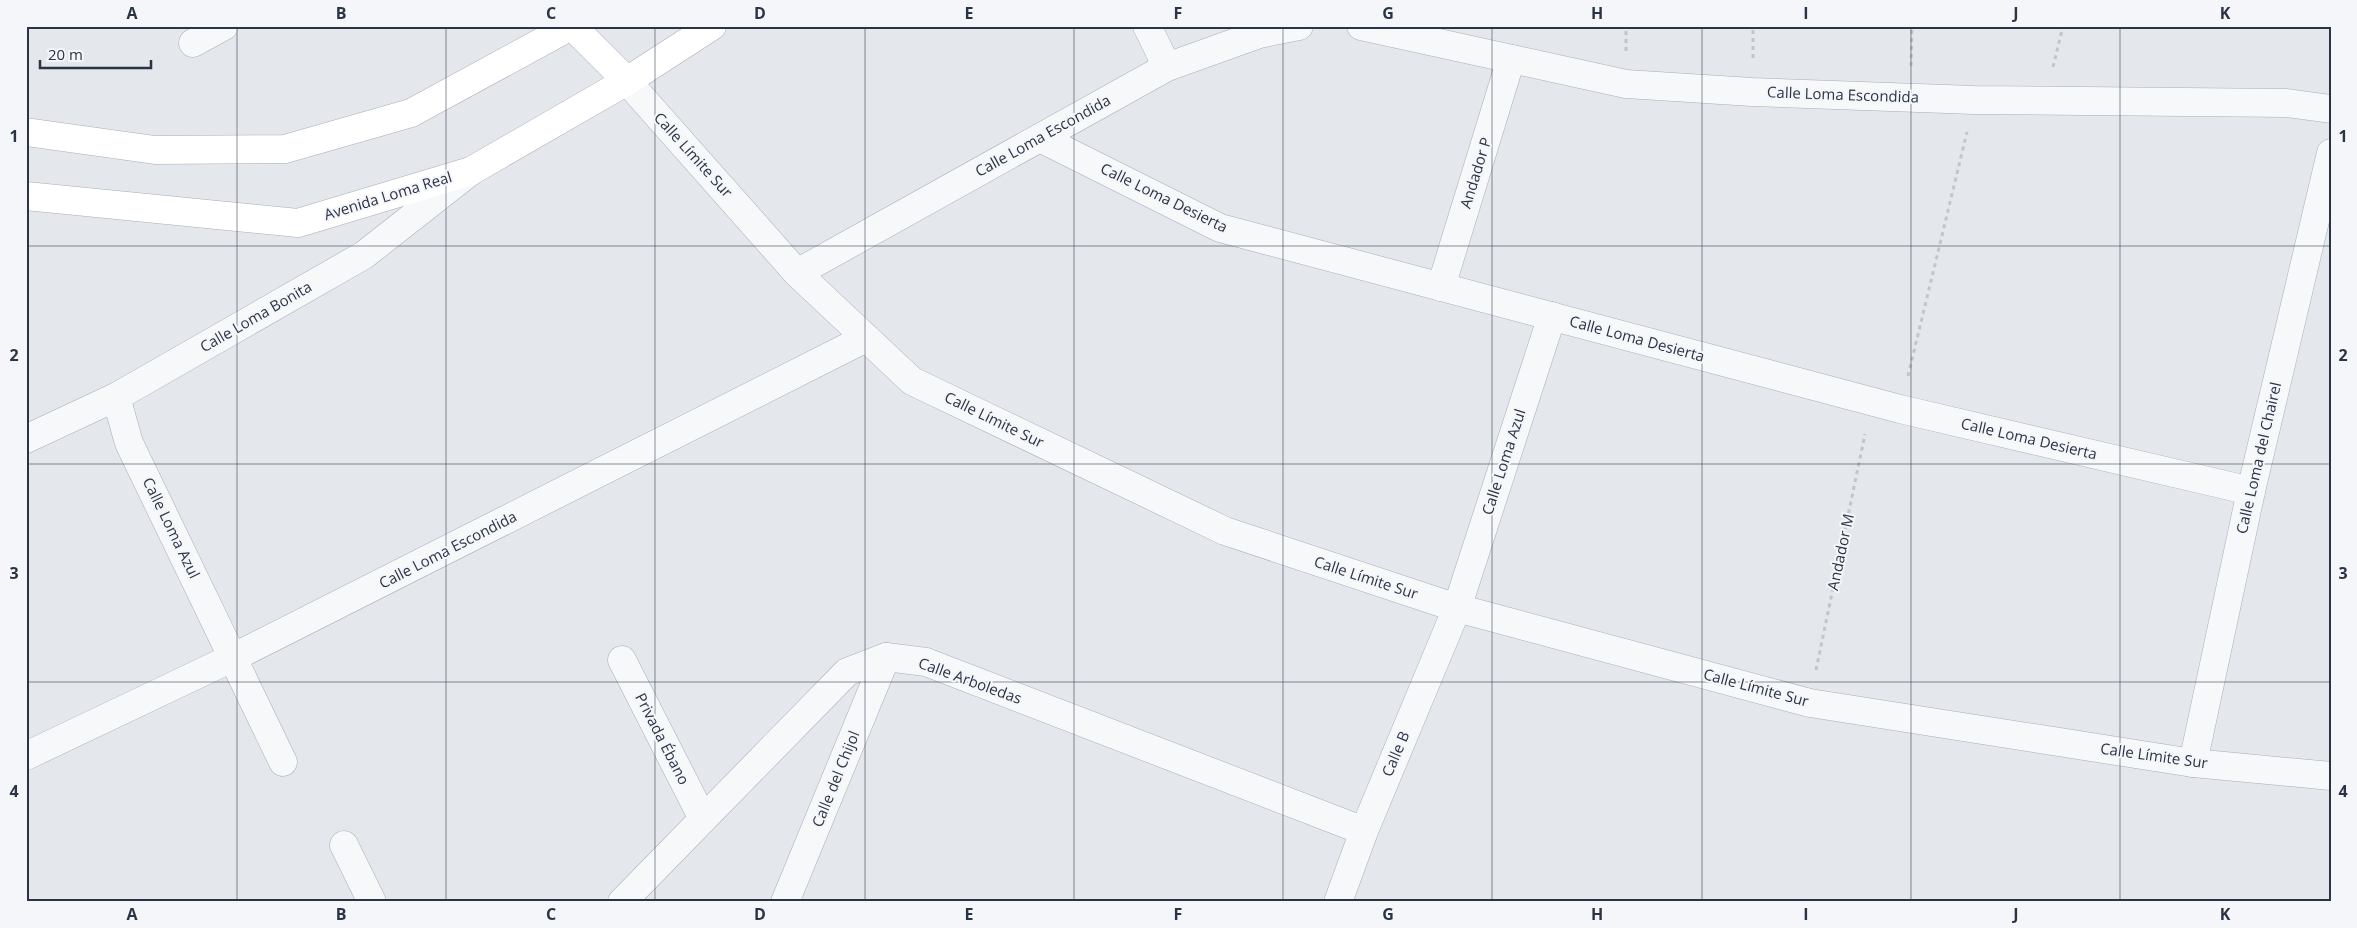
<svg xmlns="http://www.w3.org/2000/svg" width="2357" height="928" font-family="'Open Sans',sans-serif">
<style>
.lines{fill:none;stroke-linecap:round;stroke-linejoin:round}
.street-casing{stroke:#a9aeb7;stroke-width:29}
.secondary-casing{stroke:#a9aeb7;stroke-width:29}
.path{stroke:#c2c5cb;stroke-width:3;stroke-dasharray:4 4;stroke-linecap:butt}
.street{stroke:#f7f8fa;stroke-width:28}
.secondary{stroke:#fff;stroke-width:28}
.grid{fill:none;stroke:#2b3445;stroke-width:1;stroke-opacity:0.55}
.labels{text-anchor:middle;stroke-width:4;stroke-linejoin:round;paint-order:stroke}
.street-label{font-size:15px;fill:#2b3445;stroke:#f4f6f9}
.neatline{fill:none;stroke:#2b3445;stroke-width:2}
.grid-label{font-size:16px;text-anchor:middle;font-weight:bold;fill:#2b3445}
</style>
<rect width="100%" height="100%" fill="#e4e7ec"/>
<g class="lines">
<defs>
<g id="street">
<path d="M1147,26L1167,67"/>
<path d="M1361,26L1626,84L1752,92L1974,100L2287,103L2331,109"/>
<path d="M193,43L224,26"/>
<path d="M627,81L797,273L912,381L1225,531L1457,608L1810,703L2193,763L2331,776"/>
<path d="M1040,138L1220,228L1900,409L2251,491"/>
<path d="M797,273L1167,67L1259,34L1299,26"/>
<path d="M1441,287L1511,59"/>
<path d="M116,397L129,443L283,762"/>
<path d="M26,439L116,397L364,255L471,171"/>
<path d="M622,660L703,819"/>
<path d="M26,756L234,657L866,338"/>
<path d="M2193,763L2251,491L2331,153"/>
<path d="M344,845L372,902"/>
<path d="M622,902L847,672L886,657L926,662L1364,831"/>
<path d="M785,902L886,657"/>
<path d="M1338,902L1364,831L1457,608L1552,316"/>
</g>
<g id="secondary">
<path d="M572,26L627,81"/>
<path d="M26,132L155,150L285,149L411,113L571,26"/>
<path d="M26,196L298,223L471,171L627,81L712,26"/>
</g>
</defs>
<use href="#street" class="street-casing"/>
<use href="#secondary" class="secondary-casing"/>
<g class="path">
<path d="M1626,51V26"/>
<path d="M1753,58V26"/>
<path d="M1911,66L1912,26"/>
<path d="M2053,67L2063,26"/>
<path d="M1908,376L1967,132"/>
<path d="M1816,670L1865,434"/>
</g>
<use href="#street" class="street"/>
<use href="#secondary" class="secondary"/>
</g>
<path class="grid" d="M237,26V902M446,26V902M655,26V902M865,26V902M1074,26V902M1283,26V902M1492,26V902M1702,26V902M1911,26V902M2120,26V902M26,246H2331M26,464H2331M26,682H2331"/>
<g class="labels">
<g class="street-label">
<text transform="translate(1843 95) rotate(2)" y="5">Calle Loma Escondida</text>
<text transform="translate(1043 136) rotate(-29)" y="5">Calle Loma Escondida</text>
<text transform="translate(693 155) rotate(48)" y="5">Calle Límite Sur</text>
<text transform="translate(1476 173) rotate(-73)" y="5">Andador P</text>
<text transform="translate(388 196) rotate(-17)" y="5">Avenida Loma Real</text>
<text transform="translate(1164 198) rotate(26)" y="5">Calle Loma Desierta</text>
<text transform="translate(256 317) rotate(-30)" y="5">Calle Loma Bonita</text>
<text transform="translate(1637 339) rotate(15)" y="5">Calle Loma Desierta</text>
<text transform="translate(994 420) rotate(26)" y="5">Calle Límite Sur</text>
<text transform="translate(2029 439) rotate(13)" y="5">Calle Loma Desierta</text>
<text transform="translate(2259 458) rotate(-77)" y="5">Calle Loma del Chairel</text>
<text transform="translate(1504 462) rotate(-72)" y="5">Calle Loma Azul</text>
<text transform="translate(171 528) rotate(64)" y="5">Calle Loma Azul</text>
<text transform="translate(448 550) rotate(-27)" y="5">Calle Loma Escondida</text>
<text transform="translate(1841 552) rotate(-78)" y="5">Andador M</text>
<text transform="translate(1366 578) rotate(18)" y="5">Calle Límite Sur</text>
<text transform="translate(970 681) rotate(20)" y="5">Calle Arboledas</text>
<text transform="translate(1756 688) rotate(15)" y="5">Calle Límite Sur</text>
<text transform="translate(662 739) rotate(63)" y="5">Privada Ébano</text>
<text transform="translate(1396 754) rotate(-67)" y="5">Calle B</text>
<text transform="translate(2154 756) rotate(8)" y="5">Calle Límite Sur</text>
<text transform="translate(836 779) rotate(-68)" y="5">Calle del Chijol</text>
</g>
</g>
<rect width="2357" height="928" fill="none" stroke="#f4f6f9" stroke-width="55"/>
<path d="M40 60v8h111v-8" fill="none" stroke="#2b3445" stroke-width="2.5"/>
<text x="48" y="60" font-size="15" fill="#2b3445" stroke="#f4f6f9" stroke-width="4" paint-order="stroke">20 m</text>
<rect x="28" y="28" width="2302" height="872" class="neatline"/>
<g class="grid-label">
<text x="132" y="19">A</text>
<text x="341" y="19">B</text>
<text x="551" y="19">C</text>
<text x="760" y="19">D</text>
<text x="969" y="19">E</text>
<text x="1178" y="19">F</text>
<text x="1388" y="19">G</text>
<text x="1597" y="19">H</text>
<text x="1806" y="19">I</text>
<text x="2016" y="19">J</text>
<text x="2225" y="19">K</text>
<text x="14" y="142">1</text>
<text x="2343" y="142">1</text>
<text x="14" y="361">2</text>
<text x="2343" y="361">2</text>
<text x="14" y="579">3</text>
<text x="2343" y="579">3</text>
<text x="14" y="797">4</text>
<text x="2343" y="797">4</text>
<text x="132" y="920">A</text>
<text x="341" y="920">B</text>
<text x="551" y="920">C</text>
<text x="760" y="920">D</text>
<text x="969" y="920">E</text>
<text x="1178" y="920">F</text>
<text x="1388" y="920">G</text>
<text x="1597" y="920">H</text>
<text x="1806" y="920">I</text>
<text x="2016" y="920">J</text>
<text x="2225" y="920">K</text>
</g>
</svg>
